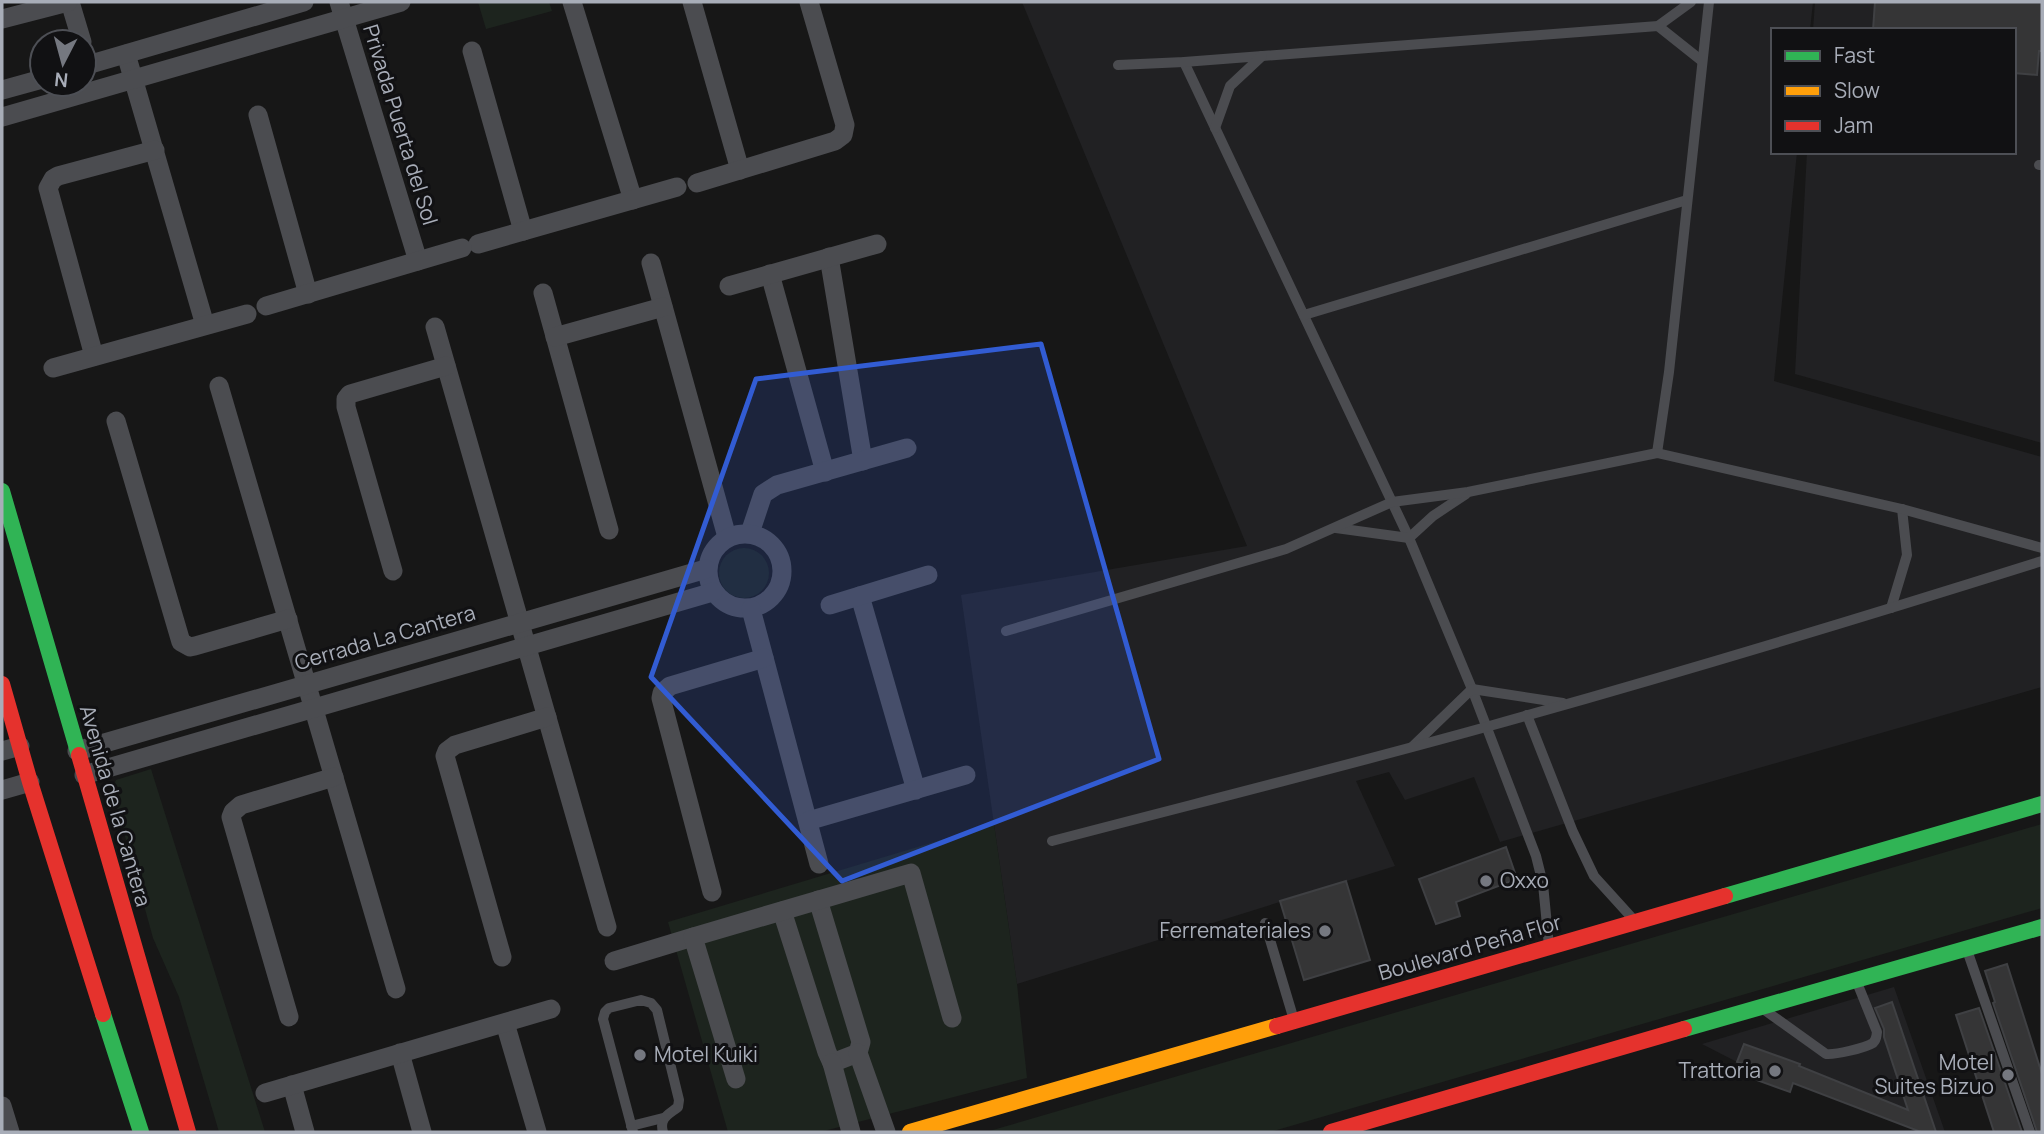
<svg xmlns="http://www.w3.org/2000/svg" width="2044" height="1134" font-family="Manrope,sans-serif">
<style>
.built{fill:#212123}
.green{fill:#1d241e}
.building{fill:#353536;stroke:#3f4043;stroke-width:2}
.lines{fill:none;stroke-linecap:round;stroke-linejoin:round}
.lane{stroke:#4b4c50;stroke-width:10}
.street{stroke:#4b4c50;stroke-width:19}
.fast{stroke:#30b455;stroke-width:16}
.slow{stroke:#ff9f0a;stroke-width:16}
.jam{stroke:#e5322d;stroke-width:16}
.marked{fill:#325cd3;fill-opacity:0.2;stroke:#325cd3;stroke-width:5;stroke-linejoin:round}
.poi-dot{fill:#757880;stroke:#111113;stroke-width:2.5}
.labels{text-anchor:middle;stroke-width:6;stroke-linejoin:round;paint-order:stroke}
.street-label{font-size:21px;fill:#a8adb8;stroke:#111113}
.poi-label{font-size:21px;fill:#a8adb8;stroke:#111113;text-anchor:end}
</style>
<rect width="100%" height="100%" fill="#171717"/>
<g class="built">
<path d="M1022,2H1813L1810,30H1773V152H1797L1774,381L2042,457V687L1500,842L1474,777L1405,800L1389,772L1356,781L1395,866L1017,984L961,595L1247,546Z"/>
<path d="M1815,2H2042V443L1795,374L1807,152H2014V30H1813Z"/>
<path d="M1894,987L1945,1132H1921L1737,1062L1702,1044Z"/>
</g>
<g class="green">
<path d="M478,2H549L552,11L486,29Z"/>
<circle cx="744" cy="573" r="25"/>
<path d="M151,769L265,1132H219L179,997L153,938L112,789L116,780Z"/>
<path d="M994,824L1017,984L1027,1078L820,1132H728L668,922Z"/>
<path d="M2042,824V908L1270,1132H986Z"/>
</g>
<g class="building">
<path d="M1875,2H2042V51H2039L2037,75L2014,73V30H1873Z"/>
<path d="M1506,847L1517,879L1456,902L1460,916L1436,924L1419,879Z"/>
<path d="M1346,881L1370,960L1304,980L1280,901Z"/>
<path d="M2007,964L2042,1074V1132H2037L1993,1003L1995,1002L1985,971Z"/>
<path d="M1892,1002L1936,1132H1921L1793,1083L1790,1092L1751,1078L1754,1068L1737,1062L1744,1044L1800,1064L1799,1066L1908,1110L1884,1037V1029L1875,1008Z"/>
<path d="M1979,1008L2022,1132H1994L1956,1015Z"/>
</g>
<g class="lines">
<g class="lane">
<path d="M1658,26L1702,61"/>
<path d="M1184,62L1409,538L1472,689L1536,856L1543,884L1549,946"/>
<path d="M1118,65L1184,62L1658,26L1691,2"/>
<path d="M1215,128L1230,86L1262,56"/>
<path d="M2039,165H2042"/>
<path d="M1304,315L1687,200"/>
<path d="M1657,453L1669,372L1709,2"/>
<path d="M1336,528L1409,538L1433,516L1466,494"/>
<path d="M1891,608L1907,555L1902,509"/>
<path d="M1006,631L1286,549L1392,502L1468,492L1657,453L1902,509L2042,548"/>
<path d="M1527,715L1573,832L1594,876L1633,919"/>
<path d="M1413,746L1472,689L1563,703"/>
<path d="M1052,841C1197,803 1342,767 1486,727C1672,675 1858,619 2042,561"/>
<path d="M1265,923L1294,1020"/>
<path d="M1967,950L2030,1132"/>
<path d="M1766,1011L1826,1054C1835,1055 1865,1048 1873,1043C1877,1039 1876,1037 1877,1032L1856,980"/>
<path d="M631,1126L663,1118"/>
<path d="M633,1132L603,1019L605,1012L609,1008L641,1000L651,1003L657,1010L679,1100L678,1107C668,1115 659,1118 663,1132"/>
</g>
<g class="street">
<path d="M70,2L82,42"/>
<path d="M339,2L418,261"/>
<path d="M572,2L633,200"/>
<path d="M692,2L740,170"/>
<path d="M2,19L68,2"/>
<path d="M472,51L523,231"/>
<path d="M126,54L205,325"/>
<path d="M84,66L304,2"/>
<path d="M2,90L42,79"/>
<path d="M258,115L308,294"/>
<path d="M2,117L401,2"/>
<path d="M697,183L835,141L843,135L845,125L809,2"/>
<path d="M478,244L677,187"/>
<path d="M829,257L863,461"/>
<path d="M651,263L727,537"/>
<path d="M770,274L825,472"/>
<path d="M729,286L877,244"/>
<path d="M543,293L609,530"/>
<path d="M266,306L462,248"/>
<path d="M435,327L607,927"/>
<path d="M555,337L663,307"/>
<path d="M94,356L48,188L53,179L58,176L155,150"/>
<path d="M53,368L247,314"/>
<path d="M219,386L396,989"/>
<path d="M116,421L181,642L190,647L195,646L288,619"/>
<path d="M750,533L763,494L777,485L907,448"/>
<circle cx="745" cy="571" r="37"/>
<path d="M393,571L346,407V399L350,394L446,366"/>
<path d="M860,596L916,790"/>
<path d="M830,605L928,575"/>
<path d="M751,609L819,864"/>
<path d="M2,751L20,746"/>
<path d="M77,751L706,569"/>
<path d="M84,775L713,592"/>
<path d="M2,790L30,782"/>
<path d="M808,821L966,775"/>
<path d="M712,892L661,698L662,693L670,686L764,658"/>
<path d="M782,911L827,1052L832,1063L858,1053L861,1042L818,900"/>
<path d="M502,957L445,756L447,751L455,745L547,717"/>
<path d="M614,961L693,937"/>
<path d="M289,1017L231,817L233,812L241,805L334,777"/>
<path d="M505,1023L537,1132"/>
<path d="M400,1053L422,1132"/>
<path d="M858,1053L886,1132"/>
<path d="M832,1063L851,1132"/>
<path d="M736,1079L693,937L911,873L952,1018"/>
<path d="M292,1085L305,1132"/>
<path d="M265,1093L551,1009"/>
<path d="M2,1106L10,1132"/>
</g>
<g class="fast">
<path d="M2,491L79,755"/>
<path d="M1725,896L2042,804"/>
<path d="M103,1014L141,1132"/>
<path d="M1684,1029L2042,927"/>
</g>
<path class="slow" d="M910,1132L1277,1026"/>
<g class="jam">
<path d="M2,684L30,782L103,1014"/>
<path d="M79,755L188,1132"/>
<path d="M1277,1026L1725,896"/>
<path d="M1331,1132L1684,1029"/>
</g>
</g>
<path class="marked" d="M1041,344L1159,759L842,881L651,677L756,379Z"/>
<g class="poi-dot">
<circle cx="1486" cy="881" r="7"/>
<circle cx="1325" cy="931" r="7"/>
<circle cx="640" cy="1055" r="7"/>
<circle cx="1775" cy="1071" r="7"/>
<circle cx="2008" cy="1075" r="7"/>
</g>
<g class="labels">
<g class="street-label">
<text transform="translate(400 125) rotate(73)" y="7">Privada Puerta del Sol</text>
<text transform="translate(385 638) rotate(-16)" y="7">Cerrada La Cantera</text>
<text transform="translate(115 806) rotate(74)" y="7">Avenida de la Cantera</text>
<text transform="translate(1470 948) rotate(-16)" y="7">Boulevard Peña Flor</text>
</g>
<g class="poi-label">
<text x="1500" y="888" text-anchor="start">Oxxo</text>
<text x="1311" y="938">Ferremateriales</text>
<text x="654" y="1062" text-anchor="start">Motel Kuiki</text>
<text x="1994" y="1070">Motel<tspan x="1994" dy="24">Suites Bizuo</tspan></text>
<text x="1761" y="1078">Trattoria</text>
</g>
</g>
<rect width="2044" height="1134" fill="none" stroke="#a8adb8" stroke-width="7"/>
<rect x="1771" y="28" width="245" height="126" fill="#111113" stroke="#4d4f55" stroke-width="2"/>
<rect x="1785" y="51" width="35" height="10" fill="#30b455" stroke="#4d4f55" stroke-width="2"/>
<text x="1834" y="63" font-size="21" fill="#a8adb8">Fast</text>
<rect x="1785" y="86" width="35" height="10" fill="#ff9f0a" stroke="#4d4f55" stroke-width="2"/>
<text x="1834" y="98" font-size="21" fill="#a8adb8">Slow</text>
<rect x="1785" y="121" width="35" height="10" fill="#e5322d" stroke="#4d4f55" stroke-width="2"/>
<text x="1834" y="133" font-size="21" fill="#a8adb8">Jam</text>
<g transform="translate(63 63) rotate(186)"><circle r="33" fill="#111113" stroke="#4d4f55" stroke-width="2"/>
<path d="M0-5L12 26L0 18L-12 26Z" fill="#757880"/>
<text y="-10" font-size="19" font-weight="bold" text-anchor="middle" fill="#a8adb8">N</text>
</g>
</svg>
